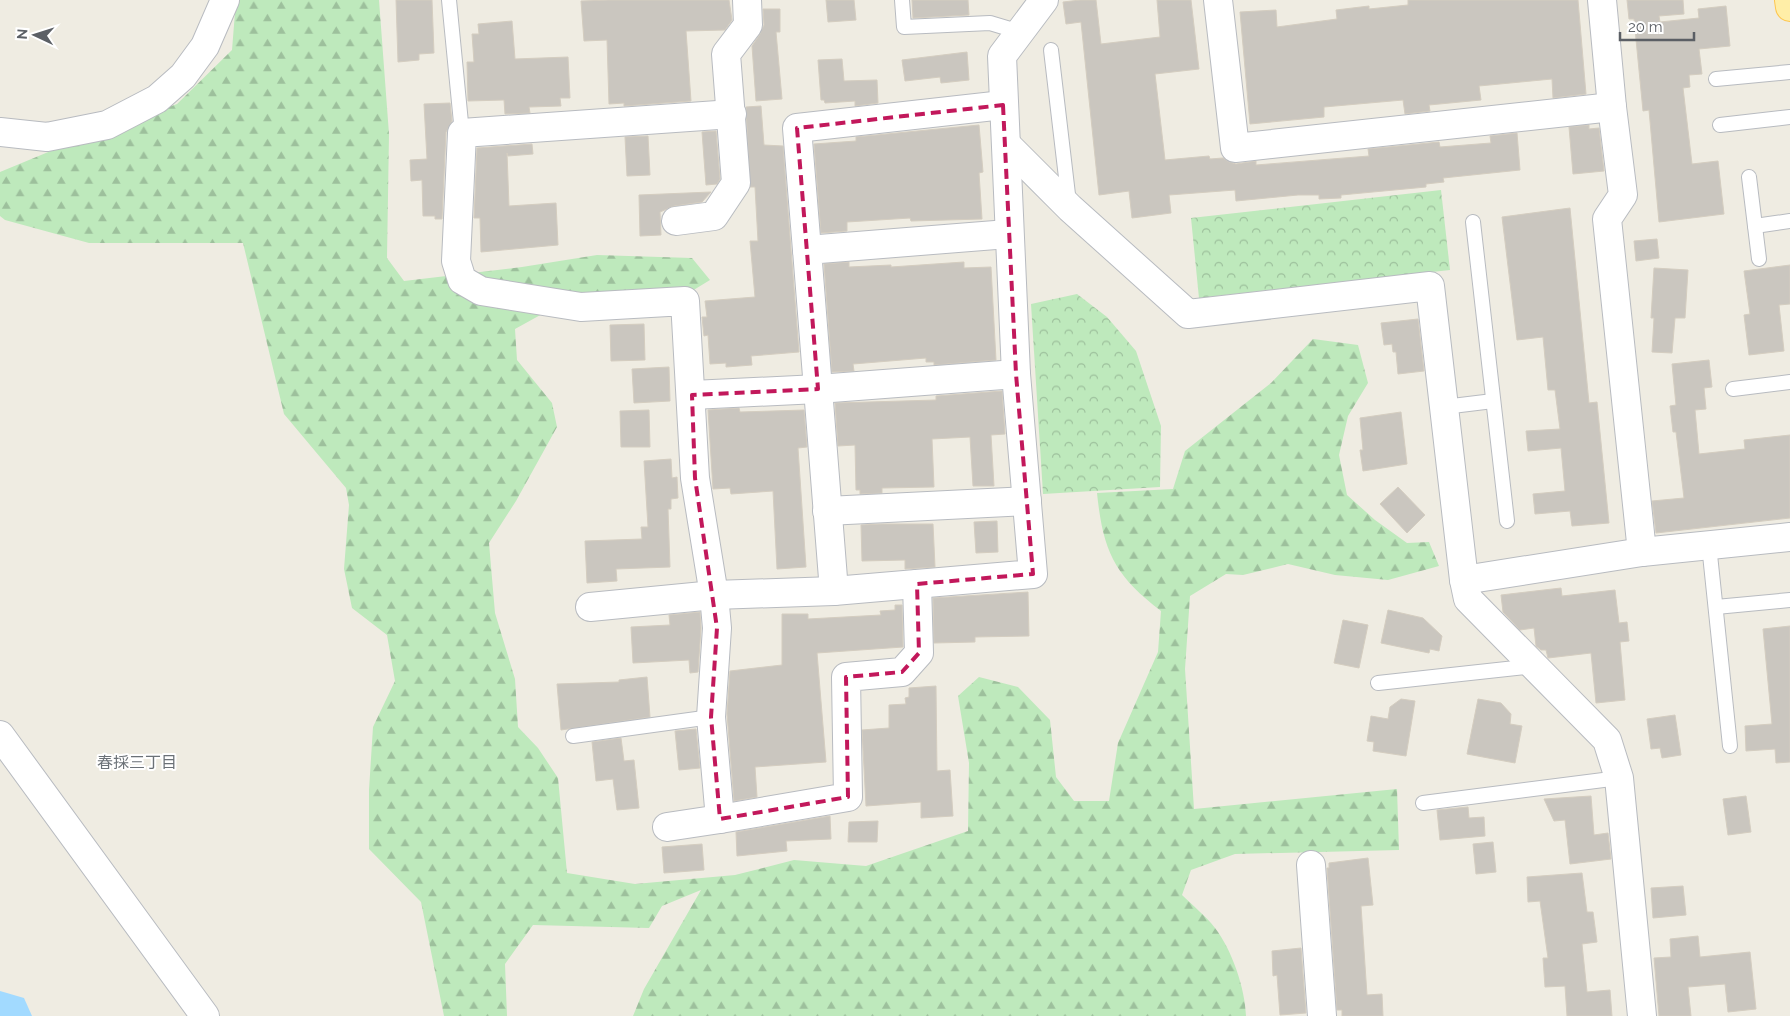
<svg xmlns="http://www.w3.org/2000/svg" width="1790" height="1016" font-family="Raleway,'Noto Sans JP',sans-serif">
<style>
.forest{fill:url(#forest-firs)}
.park{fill:url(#park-crowns)}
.water{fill:#a2daff}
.building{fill:#cac6bf;stroke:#d4cdc0}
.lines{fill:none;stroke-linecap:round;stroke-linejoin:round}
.lane-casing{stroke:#b8bbc0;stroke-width:16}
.street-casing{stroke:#b8bbc0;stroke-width:30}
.primary-casing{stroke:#fec64d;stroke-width:30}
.lane{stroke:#fff;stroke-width:14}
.street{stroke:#fff;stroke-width:28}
.primary{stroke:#ffeea7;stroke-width:28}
.marked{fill:none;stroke:#c2185b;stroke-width:4;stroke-dasharray:10 6;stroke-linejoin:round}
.labels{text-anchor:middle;stroke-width:4;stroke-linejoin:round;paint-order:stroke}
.neighbourhood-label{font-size:16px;fill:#6b7177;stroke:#fff}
</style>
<defs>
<pattern id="forest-firs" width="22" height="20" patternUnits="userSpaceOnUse" patternTransform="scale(1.25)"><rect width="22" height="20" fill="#bee9bc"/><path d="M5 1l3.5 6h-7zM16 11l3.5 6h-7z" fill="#9dc09c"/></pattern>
<pattern id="park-crowns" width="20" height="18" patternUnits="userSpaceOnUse" patternTransform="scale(1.25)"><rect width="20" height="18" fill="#bee9bc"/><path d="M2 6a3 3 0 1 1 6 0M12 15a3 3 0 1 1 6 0" fill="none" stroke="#9dc09c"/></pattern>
</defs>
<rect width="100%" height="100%" fill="#efece2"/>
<path class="forest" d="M236,0H379L389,134L387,258L404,281L522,267L597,255L692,258L710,280L692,291L582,292L515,329L517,360L552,403L557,427L516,501L489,543L495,613L515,679L518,727L538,748L558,778L567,873L635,884L735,875L794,860L866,866L968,831L969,763L958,696L979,677L1018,687L1050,720L1056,777L1074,801H1109L1118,743L1158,652L1161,611C1114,575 1103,551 1097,493L1173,489L1185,451L1271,383L1313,339L1358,345L1368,383L1348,416L1339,455L1347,495L1375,520L1407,543L1429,542L1439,566L1388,580L1335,575L1288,564L1243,575L1226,574L1190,596L1185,669L1194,809L1397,789L1399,850L1235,854L1191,870L1182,895C1193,906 1206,916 1215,928C1232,950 1245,988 1246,1016H633L644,989L701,890L662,906L649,928L533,925L505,964L507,1016H444L421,902L369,849V790L373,727L395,681L387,635L352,608L344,569L349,505L346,488L284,414L243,243H89L5,220L0,216V172L70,143L177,104L232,50Z"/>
<g class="park">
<path d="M1441,190L1450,270L1199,298L1191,218Z"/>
<path d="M1077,294L1107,317L1136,351L1161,426L1160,487L1043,494L1031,304Z"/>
</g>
<path class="water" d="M0,991L24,998L32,1016H0Z"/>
<g class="building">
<path d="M396,0H432L434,53L419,54V60L398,62Z"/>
<path d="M609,0H729L732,20L725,30L686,31L691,101L624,106V103L609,104L607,40L584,41L581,1Z"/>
<path d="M826,0H854L856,20L828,22Z"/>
<path d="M912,0H968L969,15L913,18Z"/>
<path d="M1080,0H1096L1101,44L1160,37L1157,0H1191L1199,69L1155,74L1165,160L1209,156L1210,159L1223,158L1229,162L1236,164L1256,161V165L1369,156L1368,149L1439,142L1440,147L1491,143L1490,136L1517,133L1520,170L1443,178L1444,182L1426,184V187L1341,195V198L1319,199V195H1298L1236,201L1235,190L1169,195L1171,213L1132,218L1129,191L1099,195L1081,22L1066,24L1063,2Z"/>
<path d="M1408,0H1578L1586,94L1553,98L1552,79L1479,86L1481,100L1429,105L1430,111L1405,114L1403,100L1324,107V117L1250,124L1240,12L1276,10L1277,27L1337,19L1336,10L1369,6V9L1408,5Z"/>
<path d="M1627,0H1683L1684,14L1659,16L1660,22L1699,18L1698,9L1726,6L1730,46L1699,49L1702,74L1689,75L1690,87L1683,88L1692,164L1718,161L1724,214L1659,222L1649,110L1643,111L1634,19H1629Z"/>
<path d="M763,9H780V32H776L782,99L756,101L752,46L760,34L764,25Z"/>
<path d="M512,21L515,59L568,57L570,98H560L561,106L529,107L530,113L505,114L504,100L468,101L467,62H474L472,34H479L478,24Z"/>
<path d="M967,52L969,80L941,83L940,77L905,81L902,60Z"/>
<path d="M842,59L844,81L877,80L878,103L855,106V101L825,103L824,100H821L818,60Z"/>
<path d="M450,103L452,121L446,132L442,219H435V216H423L422,180L411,181L410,160L427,159L424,104Z"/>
<path d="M761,106L764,145L783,146L799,352L751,356L752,365L726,367V363L710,364L708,335L704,336L702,317H707L705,301L755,297L750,241H758L755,187H750L746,107Z"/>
<path d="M979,125L983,172L979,173L982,219L911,221L910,218L847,222V231L821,233L814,144L856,141V137Z"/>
<path d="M1589,125V129L1599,128L1604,171L1573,174L1569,127Z"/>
<path d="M716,131L720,179L717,184L706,185L702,132Z"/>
<path d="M648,136L650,175L627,176L625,137Z"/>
<path d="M532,144L533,154L508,156L507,153L509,206L556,203L558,245L481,252L480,218H474L477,148Z"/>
<path d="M711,192L702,202L674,206L660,212L661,235L640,236L639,195Z"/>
<path d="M1570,208L1589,403L1597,402L1609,523L1572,526L1570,511L1535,514L1533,494L1565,491L1561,448L1528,451L1526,431L1560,429L1555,390H1548L1543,337L1517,340L1502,217Z"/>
<path d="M1657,239L1659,258L1636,261L1634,241Z"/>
<path d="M849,262V267L891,265V267L964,262V268L991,267L996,360L934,365V362H926V358L853,364L854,371L832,372L824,264Z"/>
<path d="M1790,265V304L1779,305L1784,351L1749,355L1744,315L1750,314L1744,271Z"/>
<path d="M1654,268L1688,270L1685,318H1675L1672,353L1652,352L1654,318H1651Z"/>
<path d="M1418,319L1424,371L1398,374L1396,352H1393L1392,344L1384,345L1381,323Z"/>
<path d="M644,324L645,360L611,361L610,325Z"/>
<path d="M1709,360L1712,387L1704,388L1706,409L1695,410L1699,454L1745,449L1744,440L1790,435V518L1656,533L1652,501L1684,498L1676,432H1673L1670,406L1676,405L1672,364Z"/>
<path d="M669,367L670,401L634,403L632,369Z"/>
<path d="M1002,391L1005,434L991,435L994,486H973L970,437L932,439L934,487L882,488V493L860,494V490H856L855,445L838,446L835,403L936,400V396Z"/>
<path d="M739,408L740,412L804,410L807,447L798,448L806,567L777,569L773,491L731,494L730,488L713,489L708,410Z"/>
<path d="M649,410L650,447H621L620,411Z"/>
<path d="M1401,412L1407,464L1363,471L1360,450H1363L1360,418Z"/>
<path d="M671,459L672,478L677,477L678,498L671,499V509H668L670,567L616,569L617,581L587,583L585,541L642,539L641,527H648L644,461Z"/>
<path d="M1398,487L1425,515L1407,533L1380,504Z"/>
<path d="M997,521L998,552L976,553L974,522Z"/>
<path d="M882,524H933L935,567L905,569V560L862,561L861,525Z"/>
<path d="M1561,588L1562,596L1615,590L1619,623L1627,622L1629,641L1620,642L1625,700L1596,703L1591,653L1548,658L1546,650H1541L1536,646L1534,628L1520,630L1503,612L1501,595Z"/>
<path d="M1028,592L1029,636L975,637V642L934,643L933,598Z"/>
<path d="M895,605H902L903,647L817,653L826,762L755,767L757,797L734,801L727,714L730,671L782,665V614H808V619L881,615L880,611L895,610Z"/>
<path d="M1388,610L1423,618L1442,636L1439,651L1430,649L1429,653L1381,643Z"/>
<path d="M700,612L701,628L698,672L690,673L689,660L633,663L631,627L670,625L669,615Z"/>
<path d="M1343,620L1368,625L1359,668L1334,663Z"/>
<path d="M1790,626V762L1776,763L1775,749L1746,751L1745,726L1772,724L1763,629Z"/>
<path d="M647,677L650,717L561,730L557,684L619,682V680Z"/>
<path d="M936,686L937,771L950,770L953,816L921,818V802L866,806L862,730L889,728V705L906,704L905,698L909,697V688Z"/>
<path d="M1401,699L1415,701L1406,756L1373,751L1374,742L1367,741L1371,716L1388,719L1390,707Z"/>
<path d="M1478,699L1501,703L1511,714L1510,724L1522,726L1515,763L1467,754Z"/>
<path d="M1675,715L1681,755L1662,758L1660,748L1651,749L1647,719Z"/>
<path d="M696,729L700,768L679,770L675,731Z"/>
<path d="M621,738L624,761L634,760L639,808L617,810L613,779L596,781L592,742Z"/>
<path d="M1591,796L1594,835L1608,833L1611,859L1570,864L1565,820L1554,821L1544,799Z"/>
<path d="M1746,796L1751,832L1728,835L1723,799Z"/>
<path d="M1468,807L1469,818L1484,817L1485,836L1440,840L1437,810Z"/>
<path d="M830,816L831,839L786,841L787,851L737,856L736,832Z"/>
<path d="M878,821L877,842H848L849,822Z"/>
<path d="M1493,842L1496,872L1476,874L1473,844Z"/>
<path d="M702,844L704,870L664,873L662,847Z"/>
<path d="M1368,858L1373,905L1361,906L1367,995L1382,994L1383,1016H1342V1010H1337L1327,868H1329V863Z"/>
<path d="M1582,873L1587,912H1593L1597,942L1582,944L1587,992L1610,990L1612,1016H1567L1565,986L1545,987L1543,958H1548L1540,901L1528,902L1527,877Z"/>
<path d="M1683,886L1686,915L1653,918L1651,888Z"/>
<path d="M1698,936L1700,957L1750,952L1756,1009L1728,1012L1725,984L1688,987L1691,1016H1659L1654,958L1671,957L1670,939Z"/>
<path d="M1301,948L1306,1013L1280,1015L1277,975L1273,976L1272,951Z"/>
</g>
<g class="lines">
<defs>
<g id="lane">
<path d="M449,0L462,133"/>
<path d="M902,0L904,27L990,23L1020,32"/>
<path d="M1051,50L1069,203"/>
<path d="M1716,79L1790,72"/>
<path d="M1720,125L1790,117"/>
<path d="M1749,177L1759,259"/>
<path d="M1473,222L1507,521"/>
<path d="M1755,226L1790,221"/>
<path d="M1733,389L1790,382"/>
<path d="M1444,407L1493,401"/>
<path d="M1709,545L1730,746"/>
<path d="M1716,607L1790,600"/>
<path d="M1378,683L1534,666"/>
<path d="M573,736L711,717"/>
<path d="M1423,803L1619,778"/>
</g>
<g id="street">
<path d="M1218,0L1235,148L1612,107"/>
<path d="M1602,0L1612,107L1623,195L1607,219L1642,552"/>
<path d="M0,132L47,137L107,125L157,99L183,76L205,46L225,0"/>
<path d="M1007,145L1070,208L1188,314L1430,286L1464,580L1642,552L1790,537"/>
<path d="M676,221L714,216L736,183L726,54L748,25L747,0"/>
<path d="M807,250L797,128L1003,105"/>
<path d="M692,395L818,389L1016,374"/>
<path d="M827,511L1027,501"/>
<path d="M1464,580L1468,599L1607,740L1619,778L1642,1016"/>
<path d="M834,591L807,250L1008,234"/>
<path d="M590,607L714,595L834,591L1033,574L1016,374L1002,56L1044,0"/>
<path d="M0,735L205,1016"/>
<path d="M720,819L848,797L846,677L902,672L919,653L917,584"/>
<path d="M667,827L720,819L711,717L717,628L714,595L695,478L685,301L581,307L481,291L462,280L456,261L462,133L732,114"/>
<path d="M1311,865L1322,1016"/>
</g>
<path id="primary" d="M1789,0L1790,7"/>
</defs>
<use href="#lane" class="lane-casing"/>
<use href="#street" class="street-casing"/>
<use href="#primary" class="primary-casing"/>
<use href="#lane" class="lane"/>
<use href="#street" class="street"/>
<use href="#primary" class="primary"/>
</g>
<path class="marked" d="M1003,105L1016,374L1033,574L917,584L919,653L902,672L846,677L848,797L720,819L711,717L717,628L695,478L692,395L818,389L797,128Z"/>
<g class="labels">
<g class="neighbourhood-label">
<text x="137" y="768">春採三丁目</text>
</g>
</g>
<g transform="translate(35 35) rotate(274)" stroke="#ffffff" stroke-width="4" paint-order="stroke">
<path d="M0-4L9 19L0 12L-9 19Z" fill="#5b5f65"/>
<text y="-8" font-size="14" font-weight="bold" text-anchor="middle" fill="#5b5f65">N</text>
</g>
<path d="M1620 32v8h74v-8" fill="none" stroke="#5b5f65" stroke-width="2.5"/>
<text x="1628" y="32" font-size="15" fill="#5b5f65" stroke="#ffffff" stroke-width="4" paint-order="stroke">20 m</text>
</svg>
